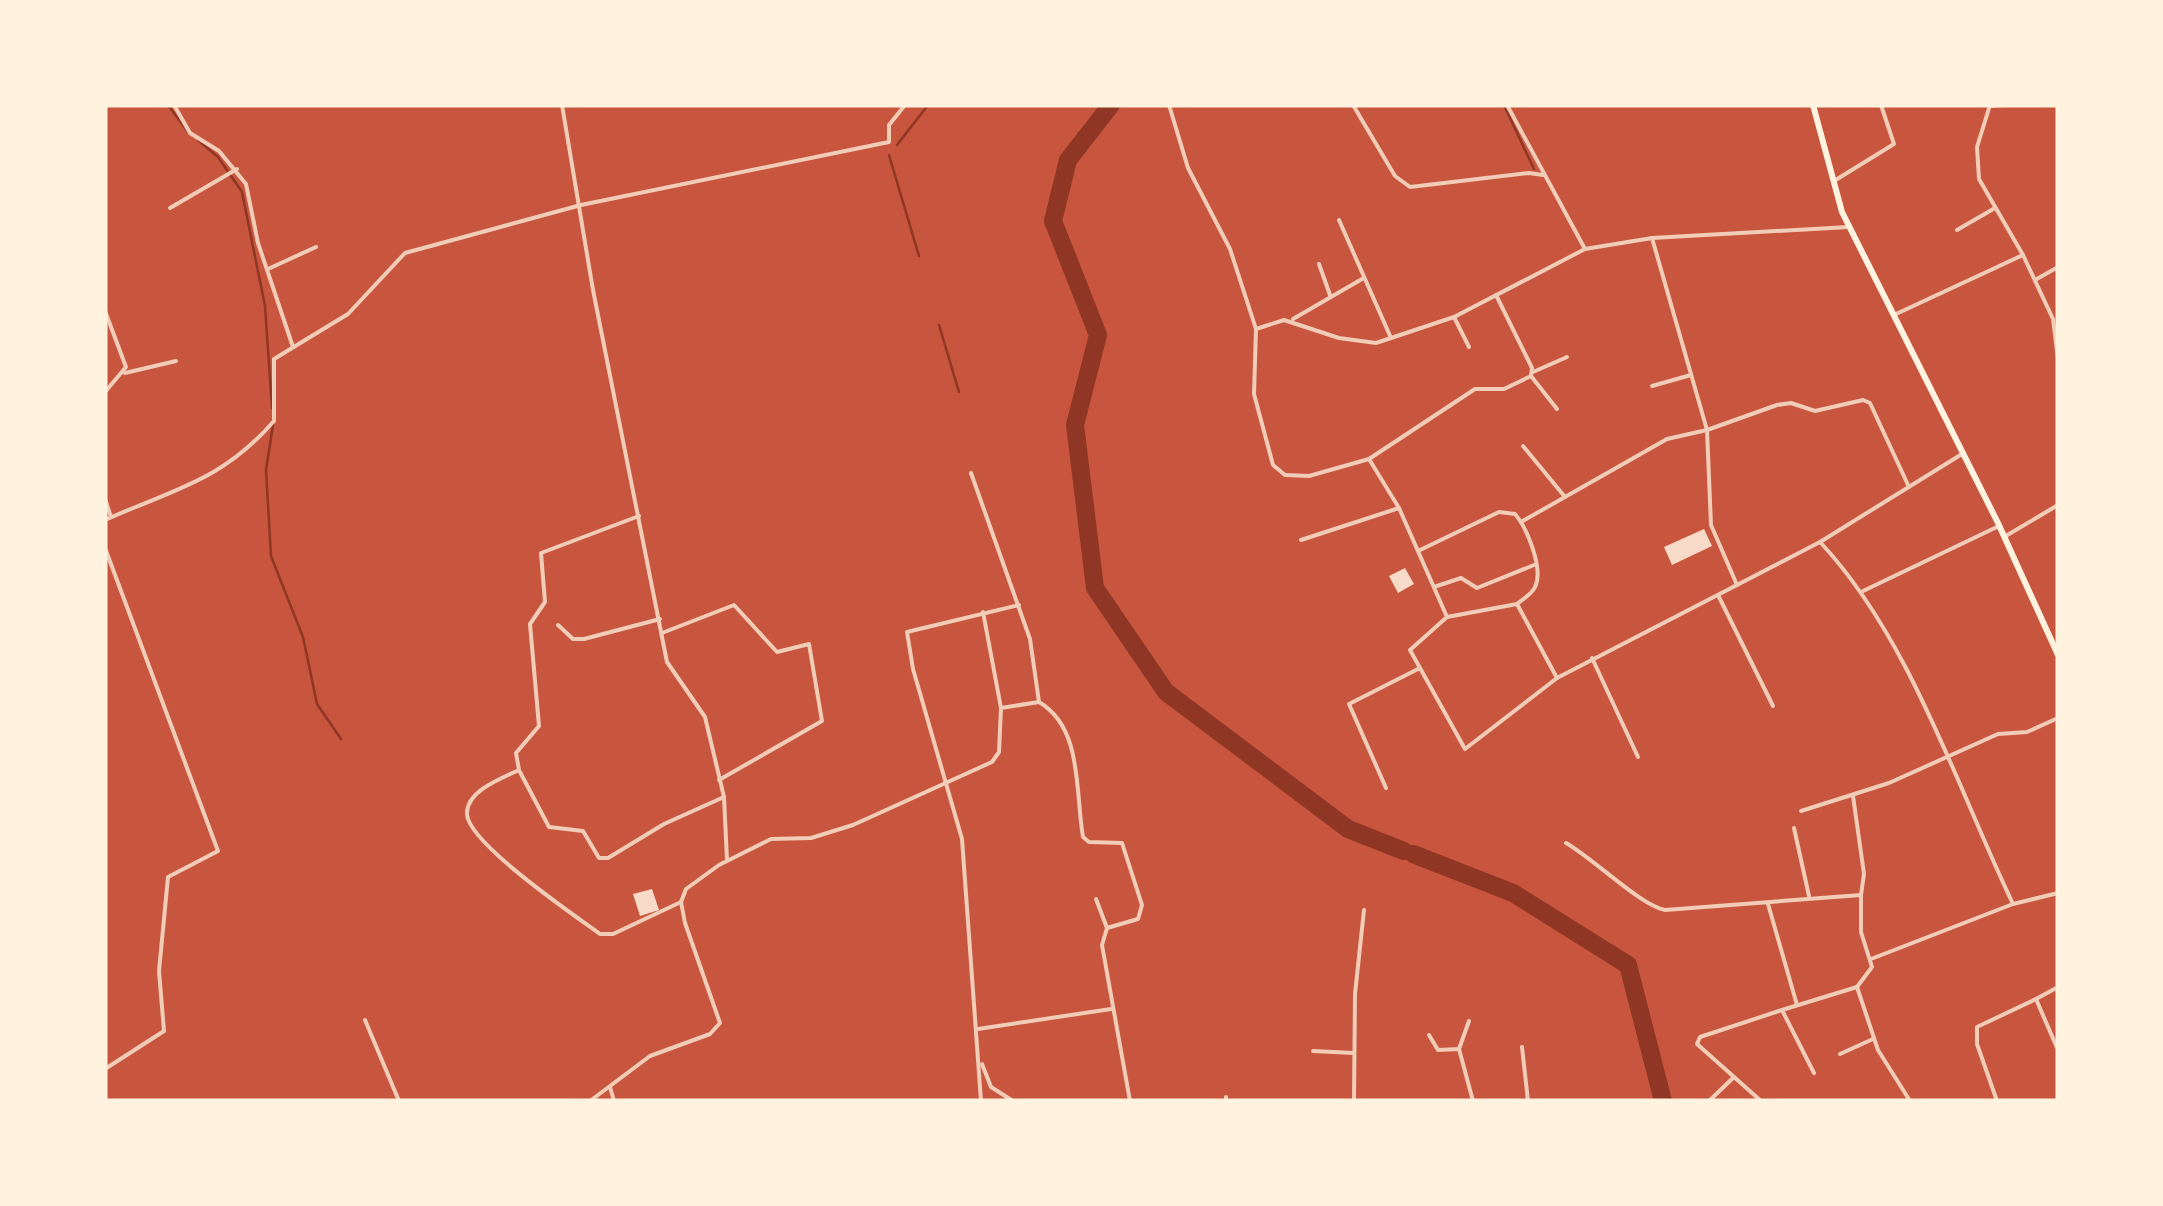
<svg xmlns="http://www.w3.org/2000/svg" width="2163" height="1206" font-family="'Asap Condensed',sans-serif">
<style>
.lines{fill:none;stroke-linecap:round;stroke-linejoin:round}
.stream{stroke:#8f3625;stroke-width:2.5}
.river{stroke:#8f3625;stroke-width:18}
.building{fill:#f7dbc8}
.minor{stroke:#f1ccb7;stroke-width:4}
.secondary{stroke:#fff3e0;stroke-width:6}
</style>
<rect width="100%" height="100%" fill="#c8553d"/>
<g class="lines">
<g class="stream">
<path d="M168,105L188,132"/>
<path d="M1504,105L1534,169"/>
<path d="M198,140L218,157L242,192L265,306L272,408"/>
<path d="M897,145L928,105"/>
<path d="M889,155L919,256"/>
<path d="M939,325L959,392"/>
<path d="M273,425L266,470L271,556L303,637L317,704L341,739"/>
</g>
<g class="river">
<path d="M1111,105L1068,160L1053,221L1098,335L1075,425L1095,588L1166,692L1348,829L1404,851"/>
<path d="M1413,854L1513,893L1628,965L1663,1101"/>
</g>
</g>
<g class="building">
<path d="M1704,529L1712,546L1672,565L1664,547Z"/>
<path d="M1405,568L1414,584L1398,593L1389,576Z"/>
<path d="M652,889L659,910L640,916L633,894Z"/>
</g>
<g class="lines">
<g class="minor">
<path d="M174,105L190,133L219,151L246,184L258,243L293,347"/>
<path d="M562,105L593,290L667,662L705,717L724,797L727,860"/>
<path d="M1169,105L1188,168L1230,249L1256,329L1254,394L1273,465L1285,475L1309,476L1369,459"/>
<path d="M1353,105L1395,176L1410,187L1529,173L1543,175"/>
<path d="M1507,105L1585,249"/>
<path d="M1990,105L1977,147L1979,179L2023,255L2053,319L2058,359"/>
<path d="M1990,106L2004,105"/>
<path d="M1834,181L1894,144L1881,105"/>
<path d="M170,208L237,169"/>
<path d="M1339,220L1391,338"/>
<path d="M1957,230L1995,208"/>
<path d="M1652,238L1707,430L1711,525L1737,585"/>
<path d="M1319,264L1330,295"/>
<path d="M268,269L316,247"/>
<path d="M2035,280L2058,267"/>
<path d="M1496,295L1532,368L1531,376L1504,389H1475L1369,459L1399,508L1447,617L1517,604L1557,678"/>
<path d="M105,311L126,367L105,392"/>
<path d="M1896,314L2023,255"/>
<path d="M1454,317L1469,347"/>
<path d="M1293,319L1362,279"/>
<path d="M1256,329L1284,320L1339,338L1376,343L1454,317L1585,249L1652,238L1849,227"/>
<path d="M1533,372L1567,357"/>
<path d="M125,373L176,361"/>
<path d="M1531,376L1557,409"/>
<path d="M1652,386L1691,375"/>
<path d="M105,406V427"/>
<path d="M1523,446L1565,497"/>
<path d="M971,473L1030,639L1039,702"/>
<path d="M105,499L111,517"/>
<path d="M639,516L541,553L545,602L530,624L539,726L516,753L519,770C502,778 466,791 467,814C468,843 574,915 600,934H613L681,902"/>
<path d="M105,520C174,489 222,481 274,421V359L348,314L405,253L581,205L889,142V125L905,105"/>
<path d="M1521,522L1667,439L1707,430L1777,405L1791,403L1815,411L1863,400L1870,403L1909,487"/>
<path d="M2004,537L2058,505"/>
<path d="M1301,540L1399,508"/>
<path d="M1820,542C1910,638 1956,785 2013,904L2058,893"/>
<path d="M105,548L218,851L168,877L159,971L164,1031L105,1069"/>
<path d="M1418,551L1499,512L1515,514C1527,528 1544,569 1535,587C1532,594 1523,599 1517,604"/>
<path d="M1434,587L1461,578L1477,588L1534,565"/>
<path d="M1863,591L1999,526"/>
<path d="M1718,595L1773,706"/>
<path d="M983,612L1001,708"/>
<path d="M1447,617L1410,650L1465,749L1557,678L1820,542L1962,454"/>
<path d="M558,625L573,639H584L660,619"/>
<path d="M662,633L734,605L777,652L809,644L822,721L719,780"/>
<path d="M1592,658L1638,757"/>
<path d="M520,772L549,827L583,831L599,858H608L664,824L724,797"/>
<path d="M1386,788L1349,704L1418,669"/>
<path d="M1853,796L1864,874L1861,895"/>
<path d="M1801,811L1889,783L1998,734L2027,732L2058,718"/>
<path d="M1794,828L1809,896"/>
<path d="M1566,843C1594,859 1640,905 1665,910L1861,895V932L1872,967L1857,987L1878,1050L1910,1101"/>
<path d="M1096,899L1107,928"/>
<path d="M1768,904L1797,1005"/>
<path d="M1871,959L2013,904"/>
<path d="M2058,987L2036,999L2058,1050"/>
<path d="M365,1020L399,1101"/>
<path d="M978,1029L1111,1009"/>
<path d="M1429,1035L1438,1050L1459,1049L1473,1101"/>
<path d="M1522,1047L1528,1101"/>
<path d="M1459,1049L1469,1021"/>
<path d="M1313,1051L1354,1053"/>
<path d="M1840,1054L1873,1039"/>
<path d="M982,1064L991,1087L1013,1101"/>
<path d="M1814,1073L1782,1010L1857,987"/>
<path d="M610,1087L614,1101"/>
<path d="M590,1101L650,1056L710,1034L720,1023L685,923L681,902L686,889L719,865L771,839L811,838L853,825L992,762L999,752L1001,708L1039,702C1083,728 1075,791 1083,837L1089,842L1122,843L1142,905L1138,919L1107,928L1102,945L1130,1101"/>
<path d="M981,1101L962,839L913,669L907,632L1019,605"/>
<path d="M1226,1101V1097"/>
<path d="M1354,1101L1355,994L1364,910"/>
<path d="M1709,1101L1734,1077"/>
<path d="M1761,1101L1697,1044L1700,1037L1782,1010"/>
<path d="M1997,1101L1977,1044V1027L2036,999"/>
</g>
<path class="secondary" d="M1813,105L1842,212L1998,523L2058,655"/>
</g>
<rect width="2163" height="1206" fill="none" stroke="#fff3e0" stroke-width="215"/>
</svg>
